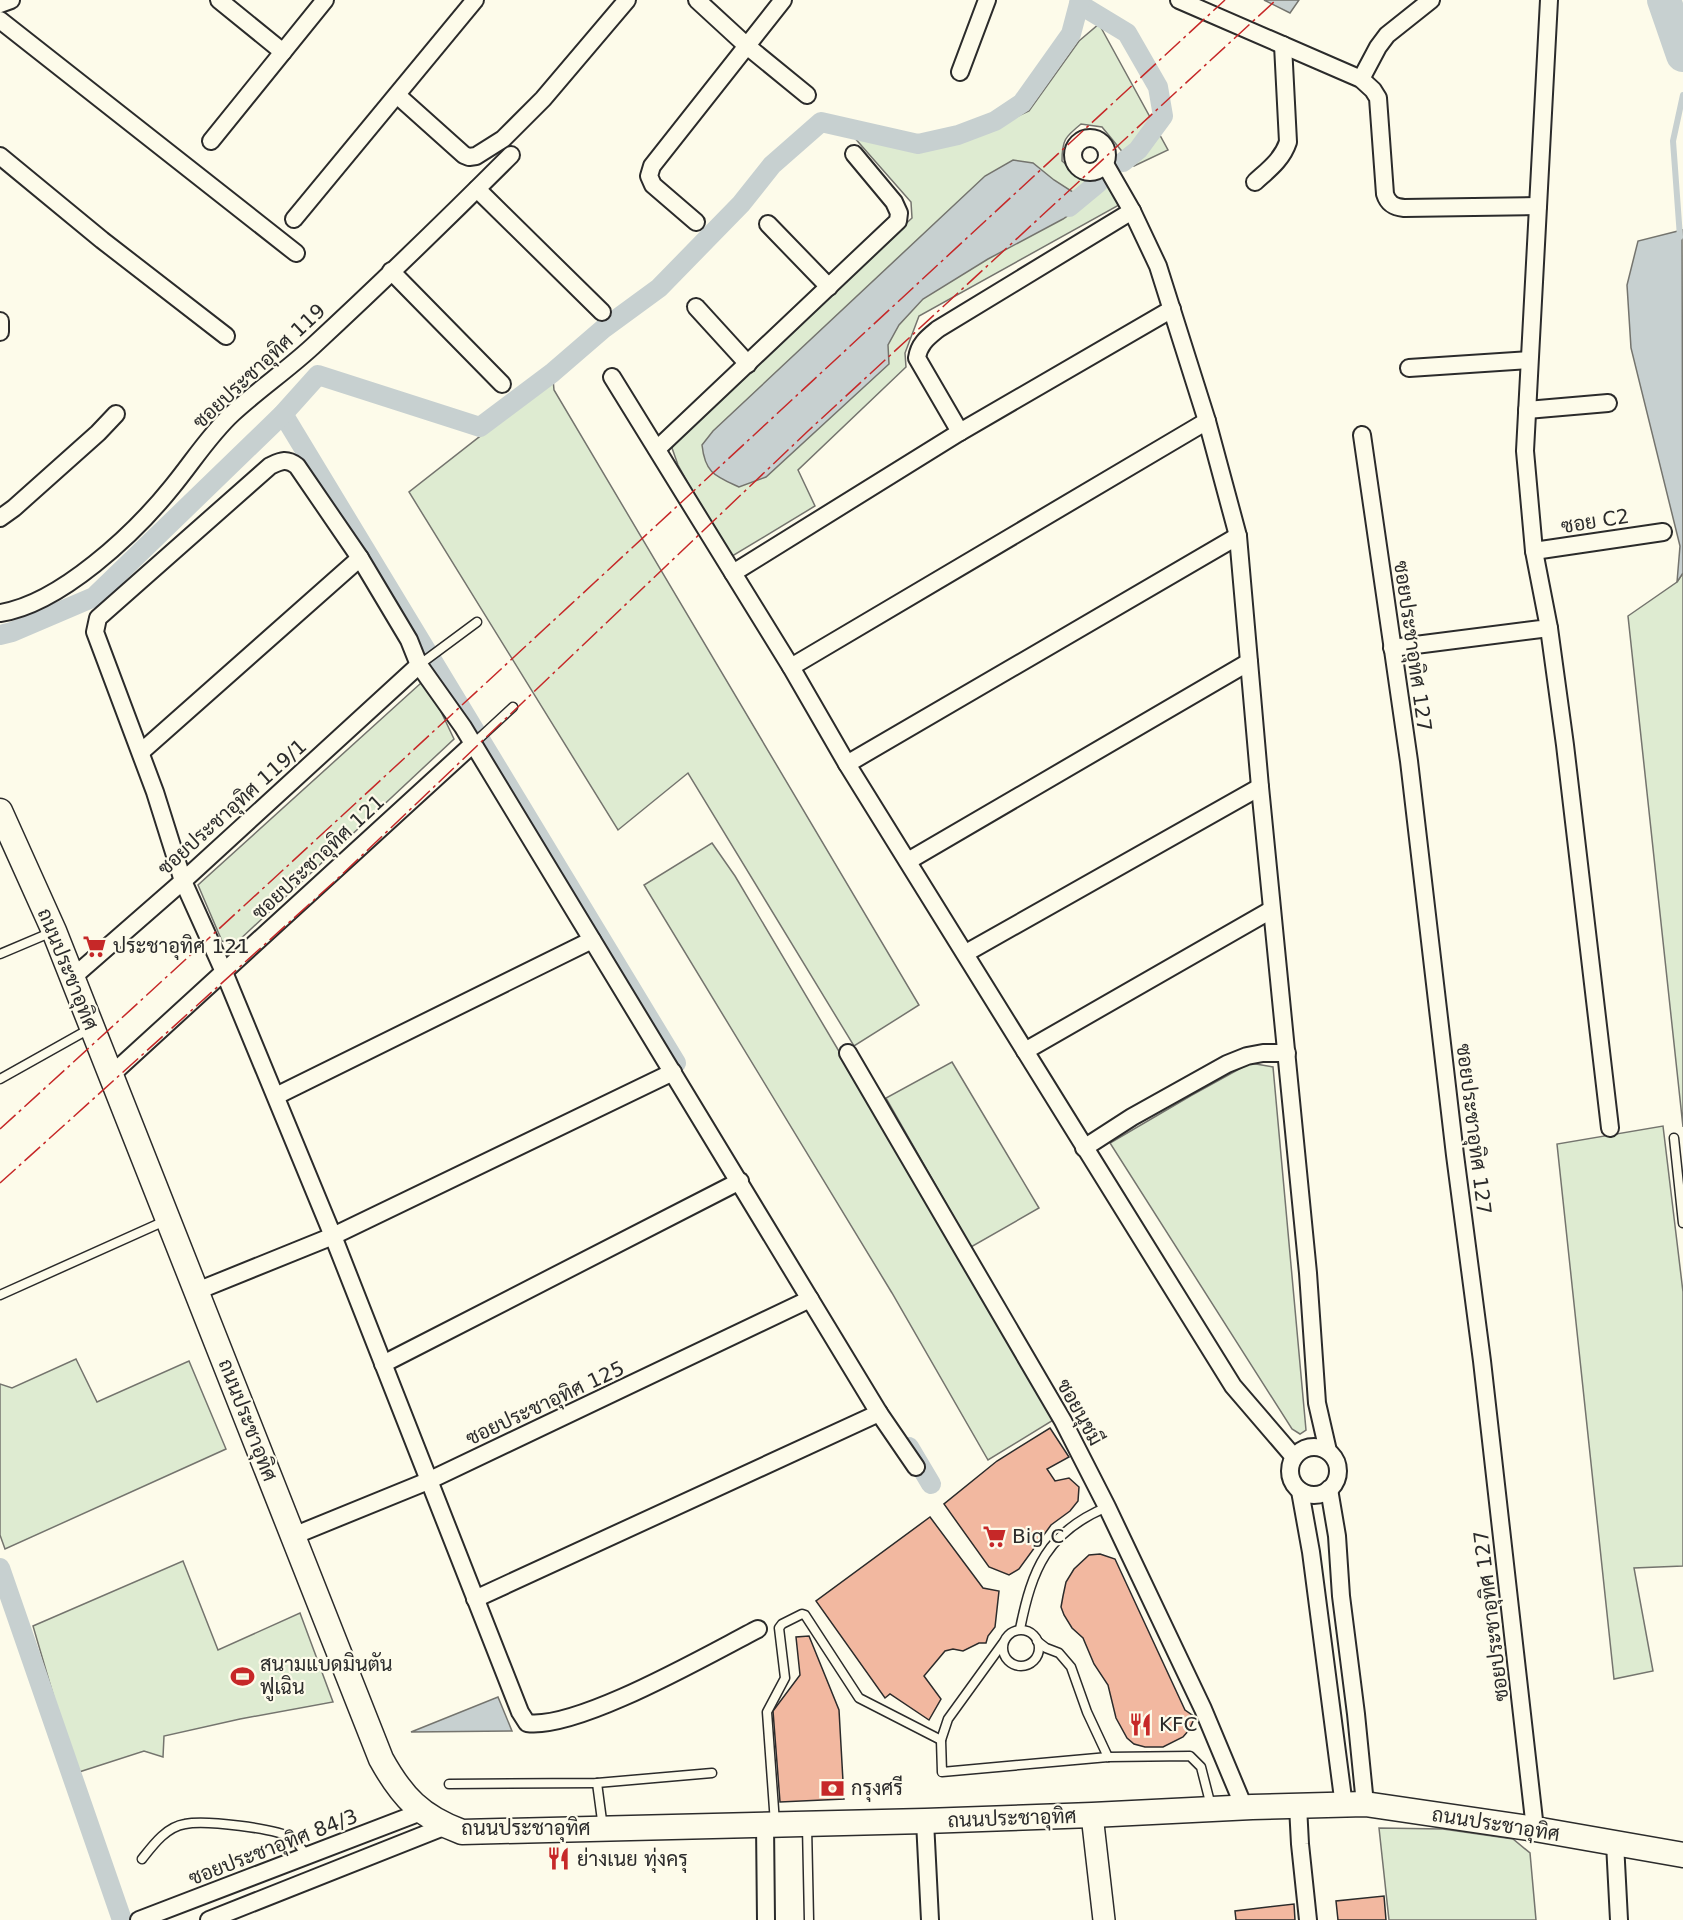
<svg xmlns="http://www.w3.org/2000/svg" width="1683" height="1920" font-family="'DejaVu Sans',Sarabun,sans-serif">
<style>
.green{fill:#deebd1;stroke:#74746e;stroke-width:1.5}
.water{fill:#c7d0d0;stroke:#74746e;stroke-width:1.5}
.lines{fill:none;stroke-linecap:round;stroke-linejoin:round}
.stream{stroke:#c7d0d0;stroke-width:6}
.canal{stroke:#c7d0d0;stroke-width:20}
.river{stroke:#c7d0d0;stroke-width:34}
.building{fill:#f2b8a0;stroke:#2b2b2b;stroke-width:1.5}
.service-casing{stroke:#2b2b2b;stroke-width:11}
.minor-casing{stroke:#2b2b2b;stroke-width:20}
.tertiary-casing{stroke:#2b2b2b;stroke-width:24}
.secondary-casing{stroke:#2b2b2b;stroke-width:27}
.service{stroke:#fdfbea;stroke-width:8}
.minor{stroke:#fdfbea;stroke-width:16}
.tertiary{stroke:#fdfbea;stroke-width:21}
.secondary{stroke:#fdfbea;stroke-width:24}
.power{stroke:#c62828;stroke-width:1.5;stroke-dasharray:21 4.5 3 4.5;stroke-linecap:butt}
.labels{text-anchor:middle;stroke-width:4.5;stroke-linejoin:round;paint-order:stroke}
.street-label{font-size:20px;fill:#2b2b2b;stroke:#fdfbea}
.poi-label{font-size:20px;fill:#2b2b2b;stroke:#fdfbea;text-anchor:start}
</style>
<rect width="100%" height="100%" fill="#fdfbea"/>
<g class="green">
<path d="M1099,24L1168,150L1134,166L1102,127L1081,124C1065,137 1062,140 1062,161L1076,173L1094,180L1105,175L1119,205L919,316L905,353L906,367L798,470L815,506L729,558L678,465L672,448L679,434L912,218L911,202L853,136L915,152L974,136L1029,111L1079,41Z"/>
<path d="M553,379L554,390L919,1005L854,1046L688,773L618,830L409,492Z"/>
<path d="M1683,573V1127L1628,616L1677,582Z"/>
<path d="M421,683L435,699L454,739L235,944L222,941L198,885Z"/>
<path d="M712,843L735,876L840,1053L956,1255L1055,1419L988,1460L892,1293L644,885Z"/>
<path d="M952,1062L1039,1208L971,1247L886,1098Z"/>
<path d="M1250,1063L1273,1067L1306,1430L1300,1434L1292,1429L1110,1143L1192,1095Z"/>
<path d="M1663,1126L1683,1292V1566L1634,1568L1653,1671L1614,1679L1557,1144Z"/>
<path d="M76,1359L97,1402L189,1361L226,1449L5,1549L0,1535V1384L12,1388Z"/>
<path d="M183,1561L218,1650L300,1613L333,1702L240,1719L164,1736L163,1757L144,1751L76,1773L33,1626Z"/>
<path d="M1379,1828L1443,1829L1513,1839L1530,1853L1536,1920H1389Z"/>
</g>
<g class="water">
<path d="M1264,0H1299L1290,13Z"/>
<path d="M1013,160L1033,163L1054,180L1082,198L1101,187L1089,201L1063,219L988,259L923,299L899,325L888,345L889,364L766,477L739,487C715,476 705,473 702,445L713,431L985,176Z"/>
<path d="M1682,230L1683,573L1677,582L1680,546L1631,348L1627,285L1638,241Z"/>
<path d="M498,1697L512,1731L411,1732Z"/>
</g>
<g class="lines">
<path class="stream" d="M1680,237L1673,141L1683,95"/>
<g class="canal">
<path d="M1079,4L1127,33L1158,87L1163,116L1138,150L1123,162"/>
<path d="M1069,207L1098,183"/>
<path d="M283,414L676,1063"/>
<path d="M0,635L12,632L94,597L283,414L318,375L480,427L552,373L603,329L659,288L741,204L772,165L821,122L918,144L958,135L995,121L1022,103L1071,34L1080,0"/>
<path d="M909,1447L931,1484"/>
<path d="M0,1568L122,1920"/>
</g>
<path class="river" d="M1664,0L1683,55"/>
</g>
<g class="building">
<path d="M1050,1428L1069,1457L1047,1469L1055,1481L1069,1478L1079,1487L1078,1501L1070,1511L1051,1525L1019,1569L1009,1575L989,1567L944,1504L997,1461Z"/>
<path d="M930,1517L983,1588L999,1591L995,1627L988,1636L986,1643H979L963,1651L953,1649L945,1651L924,1676L941,1699L929,1720L890,1694L885,1698L816,1601Z"/>
<path d="M1100,1554L1115,1559L1185,1710L1195,1717L1189,1730L1183,1737L1163,1747H1145L1134,1744L1127,1738L1116,1718L1108,1685L1094,1664L1083,1638L1072,1628L1064,1615L1061,1607L1063,1596L1066,1582L1074,1569L1089,1555Z"/>
<path d="M809,1636L839,1710L844,1799L780,1802L773,1711L800,1675L796,1637Z"/>
<path d="M1384,1896L1386,1920H1338L1336,1901Z"/>
<path d="M1294,1904L1295,1920H1236L1235,1911Z"/>
</g>
<g class="lines">
<defs>
<g id="service">
<path d="M419,665L477,622"/>
<path d="M473,744L513,707"/>
<path d="M0,954L52,932"/>
<path d="M0,1079L91,1028"/>
<path d="M1674,1138L1683,1223"/>
<path d="M0,1295L167,1220"/>
<path d="M1020,1629C1032,1569 1047,1532 1107,1507"/>
<circle cx="1021" cy="1648" r="18"/>
<path d="M1037,1641L1046,1648L1059,1653L1071,1667L1087,1712L1108,1757"/>
<path d="M1003,1643L948,1719L941,1740L942,1772L1108,1757L1190,1756L1201,1767L1211,1806"/>
<path d="M597,1783L603,1828"/>
<path d="M449,1784L597,1783L712,1773"/>
<path d="M775,1823L767,1712L785,1678L779,1628L782,1624L802,1614L805,1615L859,1698L941,1740"/>
<path d="M807,1826L809,1920"/>
<path d="M142,1859C153,1845 166,1827 185,1824C205,1820 275,1828 292,1838C298,1842 302,1850 307,1856"/>
</g>
<g id="minor">
<path d="M219,0L283,52"/>
<path d="M697,0L747,46L807,95"/>
<path d="M1179,0L1361,79L1373,90L1378,98L1385,194C1388,204 1394,207 1404,208L1538,206"/>
<path d="M0,4L11,0"/>
<path d="M0,20L296,253"/>
<path d="M960,72L987,0"/>
<path d="M1361,79L1378,47L1387,35L1431,0"/>
<path d="M397,95L464,155L469,157L476,156L503,139L543,99L627,0"/>
<circle cx="1090" cy="155" r="17"/>
<path d="M211,141L325,0"/>
<path d="M0,156L102,240L226,336"/>
<path d="M1105,164L1132,211L1158,266L1207,421L1238,536L1260,787L1308,1273L1317,1403L1328,1451"/>
<path d="M1255,182C1268,170 1282,160 1288,142L1283,45"/>
<path d="M477,189L602,312"/>
<path d="M294,219L475,0"/>
<path d="M696,222L653,185L649,176L652,166L783,0"/>
<path d="M768,224L829,287"/>
<path d="M391,271L502,384"/>
<path d="M696,307L748,364"/>
<path d="M0,321V332"/>
<path d="M1409,368L1529,360"/>
<path d="M612,377L791,667L847,764L1233,1386L1294,1457"/>
<path d="M1527,410L1608,403"/>
<path d="M960,432L917,358C919,344 927,338 938,329L1132,211"/>
<path d="M1362,435L1409,761L1455,1155L1482,1361L1535,1829"/>
<path d="M657,449L898,221L899,213L894,202L854,154"/>
<path d="M0,518L14,508L98,433L116,414"/>
<path d="M1534,551L1663,532"/>
<path d="M733,573L960,432L1172,309"/>
<path d="M0,613C60,604 135,533 172,487C192,463 209,435 233,413C258,390 287,370 312,347C380,284 446,220 511,155"/>
<path d="M1549,628L1565,745L1610,1128"/>
<path d="M1392,648L1549,628L1534,551L1525,451L1549,0"/>
<path d="M791,667L1207,421"/>
<path d="M141,752L360,558"/>
<path d="M847,764L1238,536"/>
<path d="M908,861L1249,662"/>
<path d="M966,953L1260,787"/>
<path d="M72,978L183,881L419,665"/>
<path d="M1025,1051L1271,910"/>
<path d="M848,1053L1063,1421L1107,1507L1203,1709L1244,1807"/>
<path d="M111,1075L473,744"/>
<path d="M276,1096L592,940"/>
<path d="M1084,1148L1132,1117L1227,1064L1247,1056L1263,1053H1287"/>
<path d="M197,1291L333,1236L673,1072"/>
<path d="M383,1364L740,1181"/>
<circle cx="1314" cy="1471" r="24"/>
<path d="M1329,1489L1337,1536L1341,1596L1356,1714L1365,1804"/>
<path d="M1300,1491L1311,1552L1344,1806"/>
<path d="M293,1536L428,1481L810,1299"/>
<path d="M475,1599L879,1413"/>
<path d="M758,1629C709,1654 578,1730 527,1723L520,1712L333,1236L224,972L183,881L155,792L95,632L98,618L270,466C281,461 286,458 297,466L360,558L409,640L419,665L463,727L879,1413L916,1467"/>
<path d="M1298,1806L1300,1844L1308,1920"/>
<path d="M925,1821L930,1920"/>
<path d="M765,1824L766,1920"/>
<path d="M1615,1843L1619,1920"/>
<path d="M139,1920L421,1812"/>
<path d="M209,1920L446,1826"/>
</g>
<path id="tertiary" d="M1092,1815L1104,1920"/>
<path id="secondary" d="M0,811L54,931L381,1759C402,1797 421,1817 462,1832L925,1821L1092,1815L1252,1807L1365,1804L1535,1829L1683,1855"/>
</defs>
<use href="#service" class="service-casing"/>
<use href="#minor" class="minor-casing"/>
<use href="#tertiary" class="tertiary-casing"/>
<use href="#secondary" class="secondary-casing"/>
<use href="#service" class="service"/>
<use href="#minor" class="minor"/>
<use href="#tertiary" class="tertiary"/>
<use href="#secondary" class="secondary"/>
<g class="power">
<path d="M0,1129C411,755 816,376 1225,0"/>
<path d="M0,1183L335,881L808,431L1276,0"/>
</g>
</g>
<defs>
<symbol id="supermarket-bare" viewBox="-9 -9 18 18"><path d="M-6-5.5h2.5l.6 2H6L4.5 2H-2.5L-4.4-4H-6ZM-1.5 3.2a1.3 1.3 0 1 0 .1 0ZM3 3.2a1.3 1.3 0 1 0 .1 0Z" fill="#c62828" stroke="#fdfbea" stroke-width="2.5" paint-order="stroke"/></symbol>
<symbol id="stadium-bare" viewBox="-9 -9 18 18"><path d="M0-5a6.5 5 0 1 0 0 10a6.5 5 0 1 0 0-10ZM-3.5-1.8h7v3.6h-7Z" fill="#c62828" stroke="#fdfbea" stroke-width="2.5" paint-order="stroke"/></symbol>
<symbol id="restaurant-bare" viewBox="-9 -9 18 18"><path d="M-5-6h1v4h1v-4h1v4h1v-4h1v5L-1.5 .5V6h-2V.5L-5-1ZM5-6V6H3V1.5H1.5Q1.5-4 5-6Z" fill="#c62828" stroke="#fdfbea" stroke-width="2.5" paint-order="stroke"/></symbol>
<symbol id="bank-bare" viewBox="-9 -9 18 18"><path d="M-6-4H6V4H-6ZM0-2.3a2.3 2.3 0 1 0 0 4.6a2.3 2.3 0 1 0 0-4.6Z" fill="#c62828" stroke="#fdfbea" stroke-width="2.5" paint-order="stroke"/></symbol>
</defs>
<g fill-rule="evenodd">
<use href="#supermarket-bare" x="78" y="930" width="33" height="33"/>
<use href="#supermarket-bare" x="978" y="1520" width="33" height="33"/>
<use href="#stadium-bare" x="226" y="1660" width="33" height="33"/>
<use href="#restaurant-bare" x="1124" y="1708" width="33" height="33"/>
<use href="#bank-bare" x="816" y="1772" width="33" height="33"/>
<use href="#restaurant-bare" x="542" y="1842" width="33" height="33"/>
</g>
<g class="labels">
<g class="street-label">
<text transform="translate(259 366) rotate(-43)" y="7">ซอยประชาอุทิศ 119</text>
<text transform="translate(1595 521) rotate(-9)" y="7">ซอย C2</text>
<text transform="translate(1413 646) rotate(82)" y="7">ซอยประชาอุทิศ 127</text>
<text transform="translate(232 807) rotate(-42)" y="7">ซอยประชาอุทิศ 119/1</text>
<text transform="translate(318 857) rotate(-43)" y="7">ซอยประชาอุทิศ 121</text>
<text transform="translate(68 969) rotate(68)" y="7">ถนนประชาอุทิศ</text>
<text transform="translate(1474 1129) rotate(83)" y="7">ซอยประชาอุทิศ 127</text>
<text transform="translate(545 1403) rotate(-25)" y="7">ซอยประชาอุทิศ 125</text>
<text transform="translate(1080 1412) rotate(61)" y="7">ซอยนุชมี</text>
<text transform="translate(248 1420) rotate(69)" y="7">ถนนประชาอุทิศ</text>
<text transform="translate(1491 1616) rotate(-97)" y="7">ซอยประชาอุทิศ 127</text>
<text transform="translate(1012 1818) rotate(-2)" y="7">ถนนประชาอุทิศ</text>
<text transform="translate(1496 1824) rotate(9)" y="7">ถนนประชาอุทิศ</text>
<text x="526" y="1835">ถนนประชาอุทิศ</text>
<text transform="translate(273 1847) rotate(-21)" y="7">ซอยประชาอุทิศ 84/3</text>
</g>
<g class="poi-label">
<text x="113" y="953">ประชาอุทิศ 121</text>
<text x="1012" y="1543">Big C</text>
<text x="260" y="1671">สนามแบดมินตัน<tspan x="260" dy="23">ฟูเฉิน</tspan></text>
<text x="1159" y="1731">KFC</text>
<text x="851" y="1795">กรุงศรี</text>
<text x="577" y="1866">ย่างเนย ทุ่งครุ</text>
</g>
</g>
</svg>
